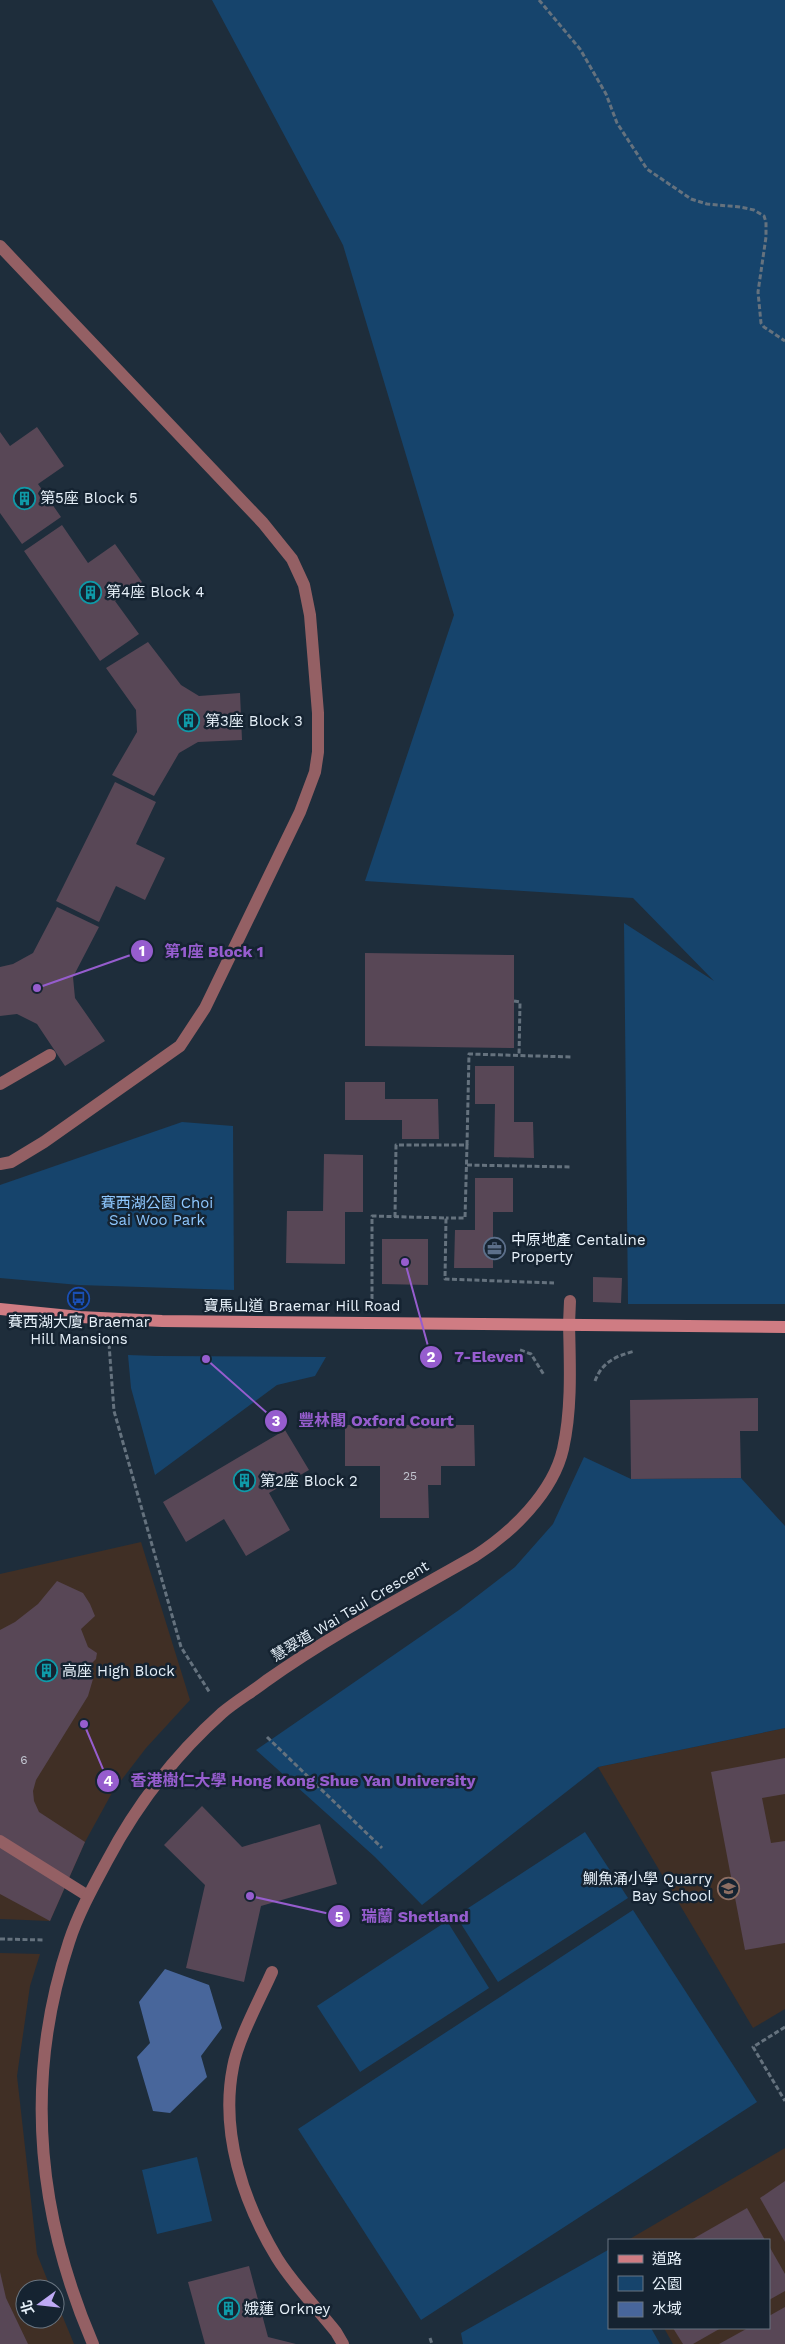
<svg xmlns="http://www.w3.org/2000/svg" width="785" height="2344" font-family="'Work Sans','Noto Sans TC',sans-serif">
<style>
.education{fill:#402f25}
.green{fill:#16446c}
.water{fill:#48669b}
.building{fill:#584756}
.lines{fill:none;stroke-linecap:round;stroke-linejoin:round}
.path{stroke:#65727e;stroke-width:3;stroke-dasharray:5 2.5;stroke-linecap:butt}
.lane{stroke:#946064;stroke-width:12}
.street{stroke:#946064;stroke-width:12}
.secondary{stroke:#cf7c83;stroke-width:12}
.labels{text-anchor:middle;stroke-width:5;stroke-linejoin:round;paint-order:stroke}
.number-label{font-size:12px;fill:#c2c6d0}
.poi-label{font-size:15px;fill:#e6f0f9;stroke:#152331;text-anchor:start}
.park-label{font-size:15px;fill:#8ec7fe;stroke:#152331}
.street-label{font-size:15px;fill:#e6f0f9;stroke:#152331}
.leader{fill:none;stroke:#965dce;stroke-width:2}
.callout-dot{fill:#965dce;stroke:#152331;stroke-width:2}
.mark-label{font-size:15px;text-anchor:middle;font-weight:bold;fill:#fff}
.callout-label{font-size:16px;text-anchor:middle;font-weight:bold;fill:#965dce;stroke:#152331;stroke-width:5;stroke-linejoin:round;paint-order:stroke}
</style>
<rect width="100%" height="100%" fill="#1e2d3b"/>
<g class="education">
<path d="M141,1542L190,1700L146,1748L113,1791L85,1842L50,1921L0,1919V1574Z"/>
<path d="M785,1728V2009L753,2028L598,1767Z"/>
<path d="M0,1953L40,1954L30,1986L17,2076L37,2254L51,2289H25V2319H55V2298L74,2344H0Z"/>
<path d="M785,2148V2344H673L664,2328H769V2240H628Z"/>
</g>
<g class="green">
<path d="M212,0H785V1304H628L624,923L714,981L633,898L365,881L454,615L343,245Z"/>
<path d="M182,1122L233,1126L234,1290L79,1285L0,1278V1185Z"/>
<path d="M128,1355L156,1356L326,1357L315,1376L277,1385L155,1475L131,1388Z"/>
<path d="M584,1457L631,1479L741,1478L785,1526V1728L598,1767L422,1905L375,1857L256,1750L459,1610L515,1567L553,1524Z"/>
<path d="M585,1832L628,1898L498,1982L456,1916Z"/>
<path d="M633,1910L757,2102L421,2320L298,2129Z"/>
<path d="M447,1921L489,1988L360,2072L317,2006Z"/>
<path d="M197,2157L212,2221L157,2234L142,2170Z"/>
<path d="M608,2250L609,2328H651L660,2344H463L461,2333Z"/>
</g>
<path class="water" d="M165,1969L209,1985L222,2028L201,2056L207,2077L170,2113L153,2111L137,2057L150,2043L139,2002Z"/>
<g class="building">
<path d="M37,427L64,466L38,484L61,517L22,544L0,513V432L10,446Z"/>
<path d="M62,525L88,563L115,544L142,582L115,601L139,634L100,661L24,551Z"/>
<path d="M148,642L181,685L199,696L240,693L242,740L198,742L179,753L154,796L112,775L137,732L136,710L106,668Z"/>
<path d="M115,782L156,802L136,844L165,858L145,900L116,886L99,922L56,901Z"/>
<path d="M57,907L99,927L73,977L75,998L105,1041L65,1066L37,1024L17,1014L0,1016V967L13,964L33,953Z"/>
<path d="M365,953L514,955V1048L365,1046Z"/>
<path d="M475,1066H514V1122H533L534,1158L494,1157L495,1104H475Z"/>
<path d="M345,1082H385V1099H438L439,1139H402V1120H345Z"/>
<path d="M324,1154L363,1155V1212H345V1264L286,1263L287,1211H323Z"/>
<path d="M475,1178H513V1212H493V1268H454L455,1230H475Z"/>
<path d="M382,1239H428V1285L382,1284Z"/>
<path d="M593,1277L622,1278L621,1303L593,1302Z"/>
<path d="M758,1398V1431H740L741,1478L631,1479L630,1400Z"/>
<path d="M345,1425H474L475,1466H441V1485H428L429,1518H380V1466H345Z"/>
<path d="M285,1430L309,1470L269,1493L290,1530L246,1556L224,1519L186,1542L163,1502Z"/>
<path d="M57,1581L83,1593L90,1604L95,1616L81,1629L88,1647L97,1653L96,1659L92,1663L93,1679L88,1696L36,1780L33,1791L34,1801L39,1812L85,1842L50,1921L0,1894V1630L15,1622L38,1604Z"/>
<path d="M785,1758V1794L762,1798L771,1843L785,1841V1943L745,1950L711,1772Z"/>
<path d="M202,1806L242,1847L320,1824L337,1884L261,1906L244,1982L186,1968L205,1885L164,1845Z"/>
<path d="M785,2181V2242L760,2198Z"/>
<path d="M747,2208L765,2240H691Z"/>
<path d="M769,2246L785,2274V2291L769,2300Z"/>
<path d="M249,2266L268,2337L296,2344H205L188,2282Z"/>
<path d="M0,2272L6,2298L28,2344H0Z"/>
<path d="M785,2307V2344H719L748,2328H769V2316Z"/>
<path d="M673,2328H721L693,2344H683Z"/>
</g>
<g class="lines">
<g class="path">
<path d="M539,0L580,49L606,94L617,123L647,169L691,199L707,204L740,207L754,210L764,216L766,222V237L758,292L761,323L764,327L785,341"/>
<path d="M514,1001L520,1002L519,1056"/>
<path d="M467,1145L469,1054L571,1057"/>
<path d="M467,1165L571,1167"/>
<path d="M395,1217L396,1145H467L465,1218H446"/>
<path d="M372,1299V1216L446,1218L445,1279L554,1283"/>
<path d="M109,1344L114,1411L181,1647L210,1693"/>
<path d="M520,1350L531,1354L544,1375"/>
<path d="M595,1381C602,1362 616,1356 635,1351"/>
<path d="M267,1737L382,1848"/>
<path d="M0,1939L44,1940"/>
<path d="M785,2027L753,2047L785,2101"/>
<path d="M430,2338L432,2344"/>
</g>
<g class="lane">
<path d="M0,246L263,523L292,559L304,585L310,615L318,713V752L315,772L300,812L205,1008L180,1046L44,1142L11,1162L0,1164"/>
<path d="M0,1084L50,1055"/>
<path d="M569,1324L570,1301"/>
<path d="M0,1841L88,1896"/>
<path d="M272,1972C260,1999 238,2039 233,2067C220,2132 243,2202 277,2258C293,2284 317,2308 336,2332L343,2344"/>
</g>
<path class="street" d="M93,2344C37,2214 24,2078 69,1942C78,1914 93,1887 107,1861C136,1806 175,1755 222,1713C236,1701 252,1692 266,1681C332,1634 405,1596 475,1556C511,1533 553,1493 563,1449C572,1409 570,1365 569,1324"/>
<path class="secondary" d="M0,1309L80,1317L162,1321L785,1327"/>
</g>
<defs>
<symbol id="building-ring" viewBox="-11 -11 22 22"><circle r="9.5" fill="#152331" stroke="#0f9aa8" stroke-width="1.5"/><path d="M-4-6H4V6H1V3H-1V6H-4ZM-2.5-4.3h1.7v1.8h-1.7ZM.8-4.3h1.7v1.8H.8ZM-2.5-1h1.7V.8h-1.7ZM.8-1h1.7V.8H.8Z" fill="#0f9aa8"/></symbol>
<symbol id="office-ring" viewBox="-11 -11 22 22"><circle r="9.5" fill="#152331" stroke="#5c6f8a" stroke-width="1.5"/><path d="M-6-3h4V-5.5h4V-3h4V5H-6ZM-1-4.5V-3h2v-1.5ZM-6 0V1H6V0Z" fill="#5c6f8a"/></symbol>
<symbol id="bus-ring" viewBox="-11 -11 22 22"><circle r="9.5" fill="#152331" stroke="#1a4fb4" stroke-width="1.5"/><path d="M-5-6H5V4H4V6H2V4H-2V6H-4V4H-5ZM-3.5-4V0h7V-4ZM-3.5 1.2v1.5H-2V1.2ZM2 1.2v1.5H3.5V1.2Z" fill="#1a4fb4"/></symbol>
<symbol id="school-ring" viewBox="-11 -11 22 22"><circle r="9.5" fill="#152331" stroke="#8d6e63" stroke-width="1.5"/><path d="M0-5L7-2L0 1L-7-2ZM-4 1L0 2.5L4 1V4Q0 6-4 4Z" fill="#8d6e63"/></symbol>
</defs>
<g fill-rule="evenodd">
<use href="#building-ring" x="12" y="486" width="25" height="25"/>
<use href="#building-ring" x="78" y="580" width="25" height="25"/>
<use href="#building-ring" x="176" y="708" width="25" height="25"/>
<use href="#office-ring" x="482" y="1236" width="25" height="25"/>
<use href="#bus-ring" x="66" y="1286" width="25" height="25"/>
<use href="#building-ring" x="232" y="1468" width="25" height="25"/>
<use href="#building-ring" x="34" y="1658" width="25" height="25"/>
<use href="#school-ring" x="716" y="1876" width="25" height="25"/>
<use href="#building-ring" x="216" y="2296" width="25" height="25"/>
</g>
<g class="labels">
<g class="number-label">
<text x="410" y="1480">25</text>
<text x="24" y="1764">6</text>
</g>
<g class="poi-label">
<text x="40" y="503">第5座 Block 5</text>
<text x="106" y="597">第4座 Block 4</text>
<text x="205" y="726">第3座 Block 3</text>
<text x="511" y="1245">中原地產 Centaline<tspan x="511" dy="17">Property</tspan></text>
<text x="79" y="1327" text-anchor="middle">賽西湖大廈 Braemar<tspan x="79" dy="17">Hill Mansions</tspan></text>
<text x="260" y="1486">第2座 Block 2</text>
<text x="62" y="1676">高座 High Block</text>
<text x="712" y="1884" text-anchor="end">鰂魚涌小學 Quarry<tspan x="712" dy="17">Bay School</tspan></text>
<text x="244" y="2314">娥蓮 Orkney</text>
</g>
<g class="park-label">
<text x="157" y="1208">賽西湖公園 Choi<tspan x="157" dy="17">Sai Woo Park</tspan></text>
</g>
<g class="street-label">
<text x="302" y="1311">寶馬山道 Braemar Hill Road</text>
<text transform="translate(350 1611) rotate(-31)" y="5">慧翠道 Wai Tsui Crescent</text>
</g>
</g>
<path class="leader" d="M37 988L142 951M405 1262L431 1357M206 1359L276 1421M84 1724L108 1781M250 1896L339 1916"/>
<g class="callout-dot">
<circle cx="37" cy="988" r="5"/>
<circle cx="405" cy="1262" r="5"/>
<circle cx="206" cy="1359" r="5"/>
<circle cx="84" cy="1724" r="5"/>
<circle cx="250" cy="1896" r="5"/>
<circle cx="142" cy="951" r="12"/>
<circle cx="431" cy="1357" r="12"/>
<circle cx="276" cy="1421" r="12"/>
<circle cx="108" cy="1781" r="12"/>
<circle cx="339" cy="1916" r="12"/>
</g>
<g class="mark-label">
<text x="142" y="956">1</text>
<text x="431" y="1362">2</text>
<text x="276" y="1426">3</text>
<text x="108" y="1786">4</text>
<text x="339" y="1922">5</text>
</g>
<g class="callout-label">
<text x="214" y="957">第1座 Block 1</text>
<text x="489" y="1362">7-Eleven</text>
<text x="376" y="1426">豐林閣 Oxford Court</text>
<text x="303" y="1786">香港樹仁大學 Hong Kong Shue Yan University</text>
<text x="415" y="1922">瑞蘭 Shetland</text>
</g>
<rect x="608" y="2239" width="162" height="90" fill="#152331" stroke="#697581"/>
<rect x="618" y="2255" width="25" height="8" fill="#cf7c83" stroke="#697581"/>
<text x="652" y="2264" font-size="15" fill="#e6f0f9">道路</text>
<rect x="618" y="2276" width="25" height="15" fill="#16446c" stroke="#697581"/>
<text x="652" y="2289" font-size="15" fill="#e6f0f9">公園</text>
<rect x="618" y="2302" width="25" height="15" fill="#48669b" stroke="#697581"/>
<text x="652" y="2314" font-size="15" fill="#e6f0f9">水域</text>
<g transform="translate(40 2304) rotate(255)"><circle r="24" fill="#152331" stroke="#697581"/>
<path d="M0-4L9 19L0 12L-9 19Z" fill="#bea9f4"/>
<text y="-8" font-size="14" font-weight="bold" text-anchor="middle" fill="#e6f0f9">北</text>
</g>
</svg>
